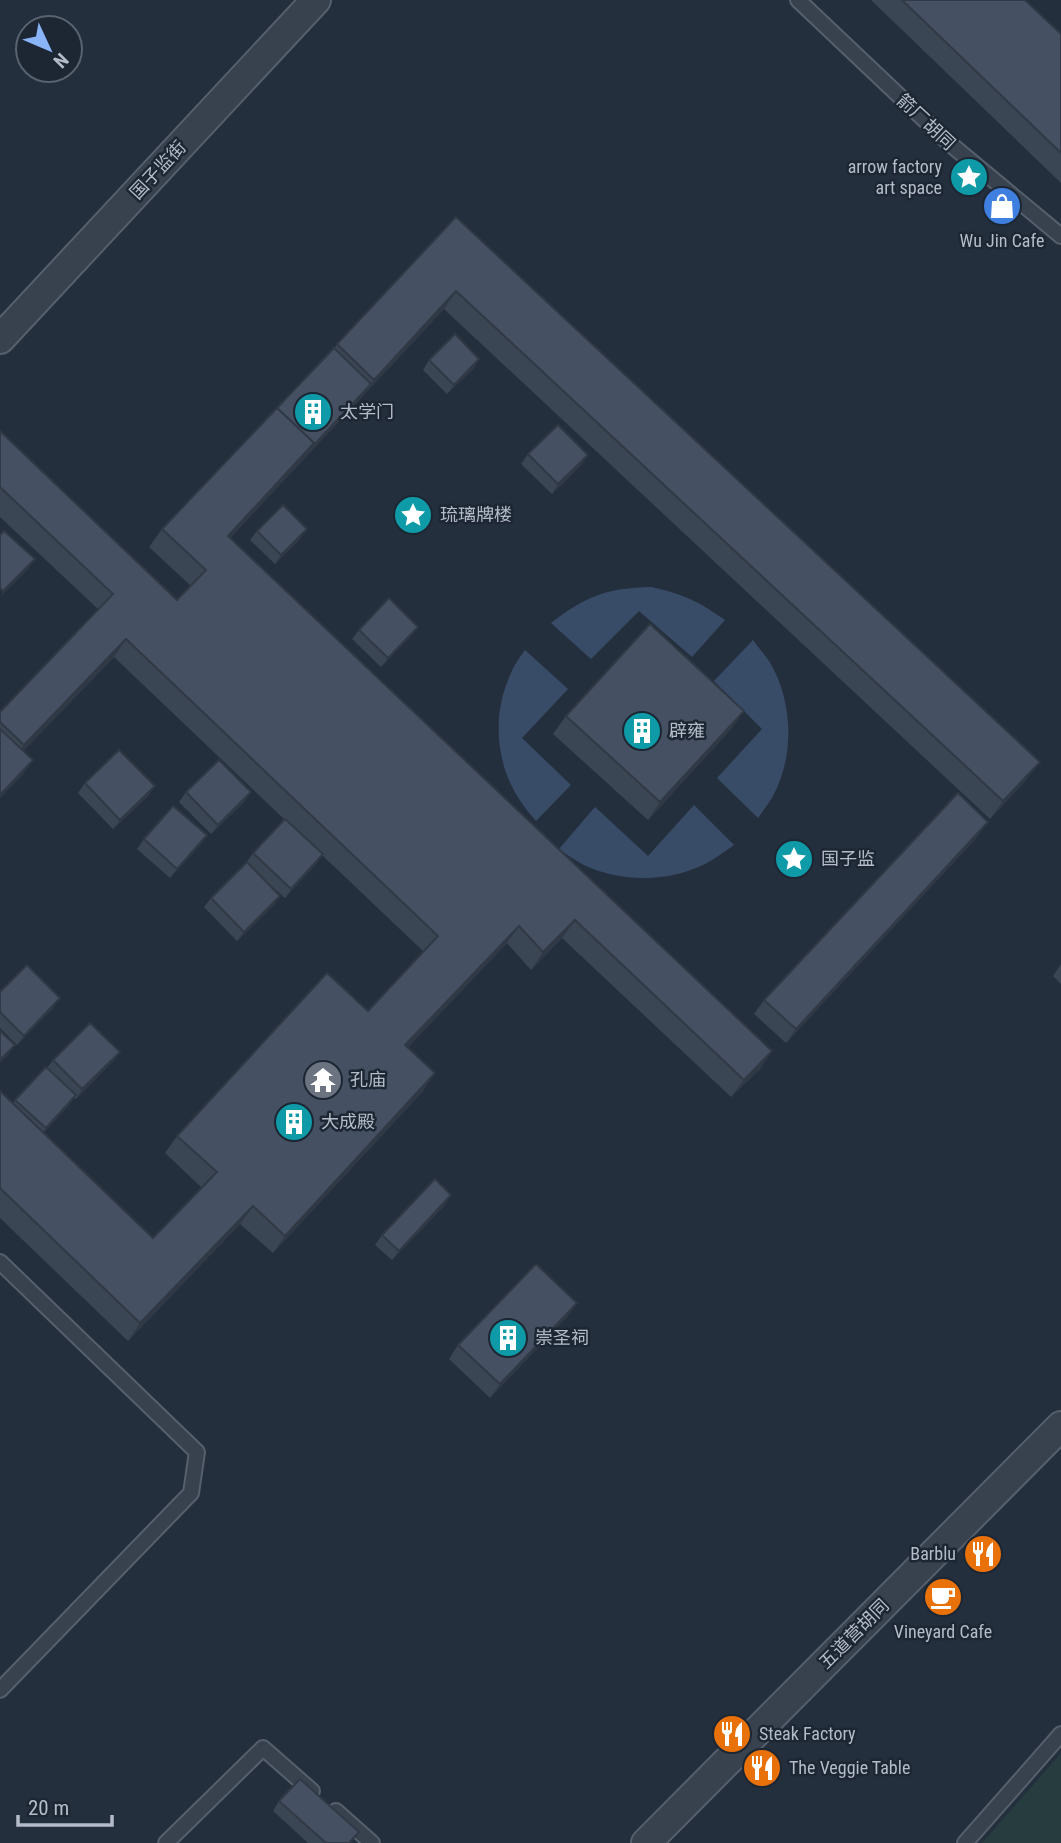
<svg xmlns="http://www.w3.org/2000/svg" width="1061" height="1843" font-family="'Roboto Condensed','Noto Sans SC',sans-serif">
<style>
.green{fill:#263c3f}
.water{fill:#394c67}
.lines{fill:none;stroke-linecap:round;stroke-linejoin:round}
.service-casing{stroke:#565f6c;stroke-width:18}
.minor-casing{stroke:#565f6c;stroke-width:32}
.service{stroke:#38414e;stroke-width:14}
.minor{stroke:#38414e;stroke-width:28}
.wall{fill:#3b4654}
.shaded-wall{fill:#303945}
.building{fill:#455162;stroke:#303945;stroke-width:2}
.labels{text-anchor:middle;stroke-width:5;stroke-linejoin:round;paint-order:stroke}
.street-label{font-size:18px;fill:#b4bcc9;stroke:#1d2633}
.poi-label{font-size:18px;fill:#b4bcc9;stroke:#1d2633;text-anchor:start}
</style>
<rect width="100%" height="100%" fill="#242f3e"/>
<path class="green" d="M1061,1753V1843H982Z"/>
<g class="water">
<path d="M651,587C683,594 698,601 725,620L692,657L639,611L591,659L551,623C586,596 607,588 651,587Z"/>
<path d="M753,640C758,647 764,654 769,661C793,700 795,755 773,796C769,803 763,811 758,818L717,778L762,729L714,681Z"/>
<path d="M525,650L568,689L522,738L571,785L536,821C530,814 524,807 519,799C495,762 492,713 511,673C514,665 520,657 525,650Z"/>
<path d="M694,805L734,845C725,851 716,858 707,863C670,882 624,883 586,866C577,862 568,855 559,849L595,807L648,856Z"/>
</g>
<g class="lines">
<defs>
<g id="service">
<path d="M798,0L949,143L1061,236"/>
<path d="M0,1262L197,1452L191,1493L0,1690"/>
<path d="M336,1811L372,1843"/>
<path d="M166,1843L263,1748L312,1791"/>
<path d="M965,1843L1061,1734"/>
</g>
<g id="minor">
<path d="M0,339L316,0"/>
<path d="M646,1843L1061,1426"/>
</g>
</defs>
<use href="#service" class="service-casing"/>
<use href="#minor" class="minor-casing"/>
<use href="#service" class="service"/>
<use href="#minor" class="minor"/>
</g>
<g class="wall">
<path d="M871,0H1025L1061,34V183Z"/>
<path d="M456,217L1027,779L990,819L444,309L230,538L772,1051L760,1069L731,1097L562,938L531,970L507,943L408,1047L423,1091L273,1253L240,1224L128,1341L0,1218V1091L13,1103L47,1068L53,1060L120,1052L113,1061L76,1099L74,1098L69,1105L43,1133L153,1238L202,1188L165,1153L177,1136L368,1011L424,952L322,855L316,864L285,898L259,875L280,896L273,906L237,941L204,907L211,898L246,863L253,853L284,819L114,657L23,751L33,760L23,774L0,798V712L98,609L0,517V431L177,600L191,586L149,547L162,529L334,348Z"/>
<path d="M479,359L473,369L447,394L423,370L429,360Z"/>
<path d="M528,454L582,464L552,494L521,464Z"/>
<path d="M257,531L300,539L275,564L250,540Z"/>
<path d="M359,630L411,636L381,667L352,639Z"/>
<path d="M566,716L732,728L648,820L553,734Z"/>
<path d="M85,783L155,786L148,796L113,829L78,793Z"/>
<path d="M186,792L245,801L211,834L179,802Z"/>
<path d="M978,836L786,1043L754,1014L764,1000Z"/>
<path d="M144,839L200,845L170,878L137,849Z"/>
<path d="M1061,964V984L1053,976Z"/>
<path d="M0,992L53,1008L17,1045L0,1028Z"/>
<path d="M445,1205L392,1260L375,1245L382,1235Z"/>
<path d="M577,1303L567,1317L490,1398L449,1359L458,1345Z"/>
<path d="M279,1801L351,1843H308L273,1811Z"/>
</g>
<g class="shaded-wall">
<path d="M456,291L444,309L215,554L228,536L371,384Z"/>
<path d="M479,359L473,369L447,394L454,385Z"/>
<path d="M588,455L582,464L552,494L558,484Z"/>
<path d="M307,529L300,539L275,564L281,555Z"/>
<path d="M35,559L28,569L0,597L3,591Z"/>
<path d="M418,627L411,636L381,667L388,658Z"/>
<path d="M126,639L114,657L12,763L24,745Z"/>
<path d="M744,711L732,728L648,820L660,802Z"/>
<path d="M33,760L23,774L0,798V795Z"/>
<path d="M1040,762L1027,779L990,819L1003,801Z"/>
<path d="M155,786L148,796L113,829L120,820Z"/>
<path d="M251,792L245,801L211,834L218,825Z"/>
<path d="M988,822L978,836L786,1043L796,1029Z"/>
<path d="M207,835L200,845L170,878L177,869Z"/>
<path d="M323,854L316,864L285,898L291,889Z"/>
<path d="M280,896L273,906L237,941L244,932Z"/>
<path d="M575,920L562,938L531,970L543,952Z"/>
<path d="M519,926L507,943L393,1063L405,1045Z"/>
<path d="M60,998L53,1008L17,1045L24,1036Z"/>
<path d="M15,1045L8,1055L0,1063V1060Z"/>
<path d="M772,1051L760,1069L731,1097L744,1080Z"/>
<path d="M120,1052L113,1061L76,1099L82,1089Z"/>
<path d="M435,1073L423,1091L273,1253L285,1236Z"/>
<path d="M76,1095L69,1105L39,1138L46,1128Z"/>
<path d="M451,1195L445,1205L392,1260L399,1251Z"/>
<path d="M253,1206L240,1224L128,1341L140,1323Z"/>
<path d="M577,1303L567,1317L490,1398L500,1384Z"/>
</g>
<g class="building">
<path d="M902,0H1025L1061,34V153Z"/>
<path d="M456,217L1040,762L1003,801L456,291L374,380L337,344Z"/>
<path d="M455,334L479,359L454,385L429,360Z"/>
<path d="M334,348L371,384L312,447L314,443L277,408Z"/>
<path d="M277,408L314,443L228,536L772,1051L744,1080L575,920L543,952L519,926L405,1045L435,1073L285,1236L253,1206L140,1323L0,1188V1091L153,1238L217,1172L177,1136L327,973L368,1011L438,936L126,639L24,745L0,722V712L113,594L0,487V431L177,600L206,570L162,529Z"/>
<path d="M558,425L588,455L558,484L528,454Z"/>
<path d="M283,505L307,529L281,555L257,531Z"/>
<path d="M4,531L35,559L3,591L0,588V535Z"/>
<path d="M389,598L418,627L388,658L359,630Z"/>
<path d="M650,624L744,711L660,802L566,716Z"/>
<path d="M0,729L33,760L0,795Z"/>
<path d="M119,750L155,786L120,820L85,783Z"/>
<path d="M219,760L251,792L218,825L186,792Z"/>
<path d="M958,793L988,822L796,1029L764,1000Z"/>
<path d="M173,806L207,835L177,869L144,839Z"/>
<path d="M285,819L323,854L291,889L253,853Z"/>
<path d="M247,862L280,896L244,932L211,898Z"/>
<path d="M27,965L60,998L24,1036L0,1012V992Z"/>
<path d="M90,1023L120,1052L82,1089L53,1060Z"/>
<path d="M0,1031L15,1045L0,1060Z"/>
<path d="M46,1067L76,1095L46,1128L15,1100Z"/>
<path d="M435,1179L451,1195L399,1251L382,1235Z"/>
<path d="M536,1264L577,1303L500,1384L458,1345Z"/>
<path d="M300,1779L359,1832L349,1843H326L279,1801Z"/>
</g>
<defs>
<symbol id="sight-disc" viewBox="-11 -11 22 22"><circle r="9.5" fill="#0f9aa8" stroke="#1d2633"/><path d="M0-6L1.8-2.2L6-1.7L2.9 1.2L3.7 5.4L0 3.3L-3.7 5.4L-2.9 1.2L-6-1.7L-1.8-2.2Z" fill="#fff"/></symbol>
<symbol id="shop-disc" viewBox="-11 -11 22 22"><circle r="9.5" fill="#3f7fe0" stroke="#1d2633"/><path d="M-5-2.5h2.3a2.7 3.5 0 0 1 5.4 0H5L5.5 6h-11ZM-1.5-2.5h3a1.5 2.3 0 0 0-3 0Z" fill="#fff"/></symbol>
<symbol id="building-disc" viewBox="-11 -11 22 22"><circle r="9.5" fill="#0f9aa8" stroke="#1d2633"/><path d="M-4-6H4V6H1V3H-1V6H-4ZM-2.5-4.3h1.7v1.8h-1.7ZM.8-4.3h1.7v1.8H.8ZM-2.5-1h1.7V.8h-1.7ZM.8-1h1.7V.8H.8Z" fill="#fff"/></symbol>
<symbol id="temple-disc" viewBox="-11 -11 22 22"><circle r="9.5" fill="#6b7280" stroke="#1d2633"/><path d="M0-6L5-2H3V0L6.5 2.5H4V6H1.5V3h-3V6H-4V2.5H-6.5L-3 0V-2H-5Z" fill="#fff"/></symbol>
<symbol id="restaurant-disc" viewBox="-11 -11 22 22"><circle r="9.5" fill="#e8710a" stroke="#1d2633"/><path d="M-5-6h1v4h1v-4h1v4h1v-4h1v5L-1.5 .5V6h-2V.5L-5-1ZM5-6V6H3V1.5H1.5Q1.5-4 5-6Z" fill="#fff"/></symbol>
<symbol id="cafe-disc" viewBox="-11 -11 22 22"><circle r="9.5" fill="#e8710a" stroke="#1d2633"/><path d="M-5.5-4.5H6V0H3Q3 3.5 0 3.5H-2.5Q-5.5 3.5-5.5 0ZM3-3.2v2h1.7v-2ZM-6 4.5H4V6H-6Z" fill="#fff"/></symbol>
</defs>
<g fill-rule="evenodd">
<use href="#sight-disc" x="947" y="155" width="44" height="44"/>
<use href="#shop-disc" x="980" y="184" width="44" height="44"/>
<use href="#building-disc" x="291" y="390" width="44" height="44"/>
<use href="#sight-disc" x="391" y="493" width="44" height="44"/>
<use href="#building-disc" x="620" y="709" width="44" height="44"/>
<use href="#sight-disc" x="772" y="837" width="44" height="44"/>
<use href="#temple-disc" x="301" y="1058" width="44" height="44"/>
<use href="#building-disc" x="272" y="1100" width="44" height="44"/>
<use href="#building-disc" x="486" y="1316" width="44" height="44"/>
<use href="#restaurant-disc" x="961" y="1532" width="44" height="44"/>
<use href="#cafe-disc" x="921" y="1575" width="44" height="44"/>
<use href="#restaurant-disc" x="710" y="1712" width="44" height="44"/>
<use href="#restaurant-disc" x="740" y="1746" width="44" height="44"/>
</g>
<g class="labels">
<g class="street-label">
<text transform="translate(926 122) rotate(43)" y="6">箭厂胡同</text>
<text transform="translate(158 170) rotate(-47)" y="6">国子监街</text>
<text transform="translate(854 1634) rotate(-45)" y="6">五道营胡同</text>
</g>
<g class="poi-label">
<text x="942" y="173" text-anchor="end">arrow factory<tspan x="942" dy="21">art space</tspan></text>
<text x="1002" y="247" text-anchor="middle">Wu Jin Cafe</text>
<text x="340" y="418">太学门</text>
<text x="440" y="521">琉璃牌楼</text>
<text x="669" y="737">辟雍</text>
<text x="821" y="865">国子监</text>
<text x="350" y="1086">孔庙</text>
<text x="321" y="1128">大成殿</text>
<text x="535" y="1344">崇圣祠</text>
<text x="956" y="1560" text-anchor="end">Barblu</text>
<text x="943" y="1638" text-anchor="middle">Vineyard Cafe</text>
<text x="759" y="1740">Steak Factory</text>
<text x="789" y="1774">The Veggie Table</text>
</g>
</g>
<g transform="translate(49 49) rotate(134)"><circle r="33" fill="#1d2633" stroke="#59626f" stroke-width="2"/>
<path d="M0-5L12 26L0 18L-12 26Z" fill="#8ab4f8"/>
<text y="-10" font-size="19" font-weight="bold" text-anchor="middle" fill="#b4bcc9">N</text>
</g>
<path d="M18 1815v10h94v-10" fill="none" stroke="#b4bcc9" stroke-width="3.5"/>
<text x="28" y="1815" font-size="21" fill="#b4bcc9" stroke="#1d2633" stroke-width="5" paint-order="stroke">20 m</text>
</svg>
